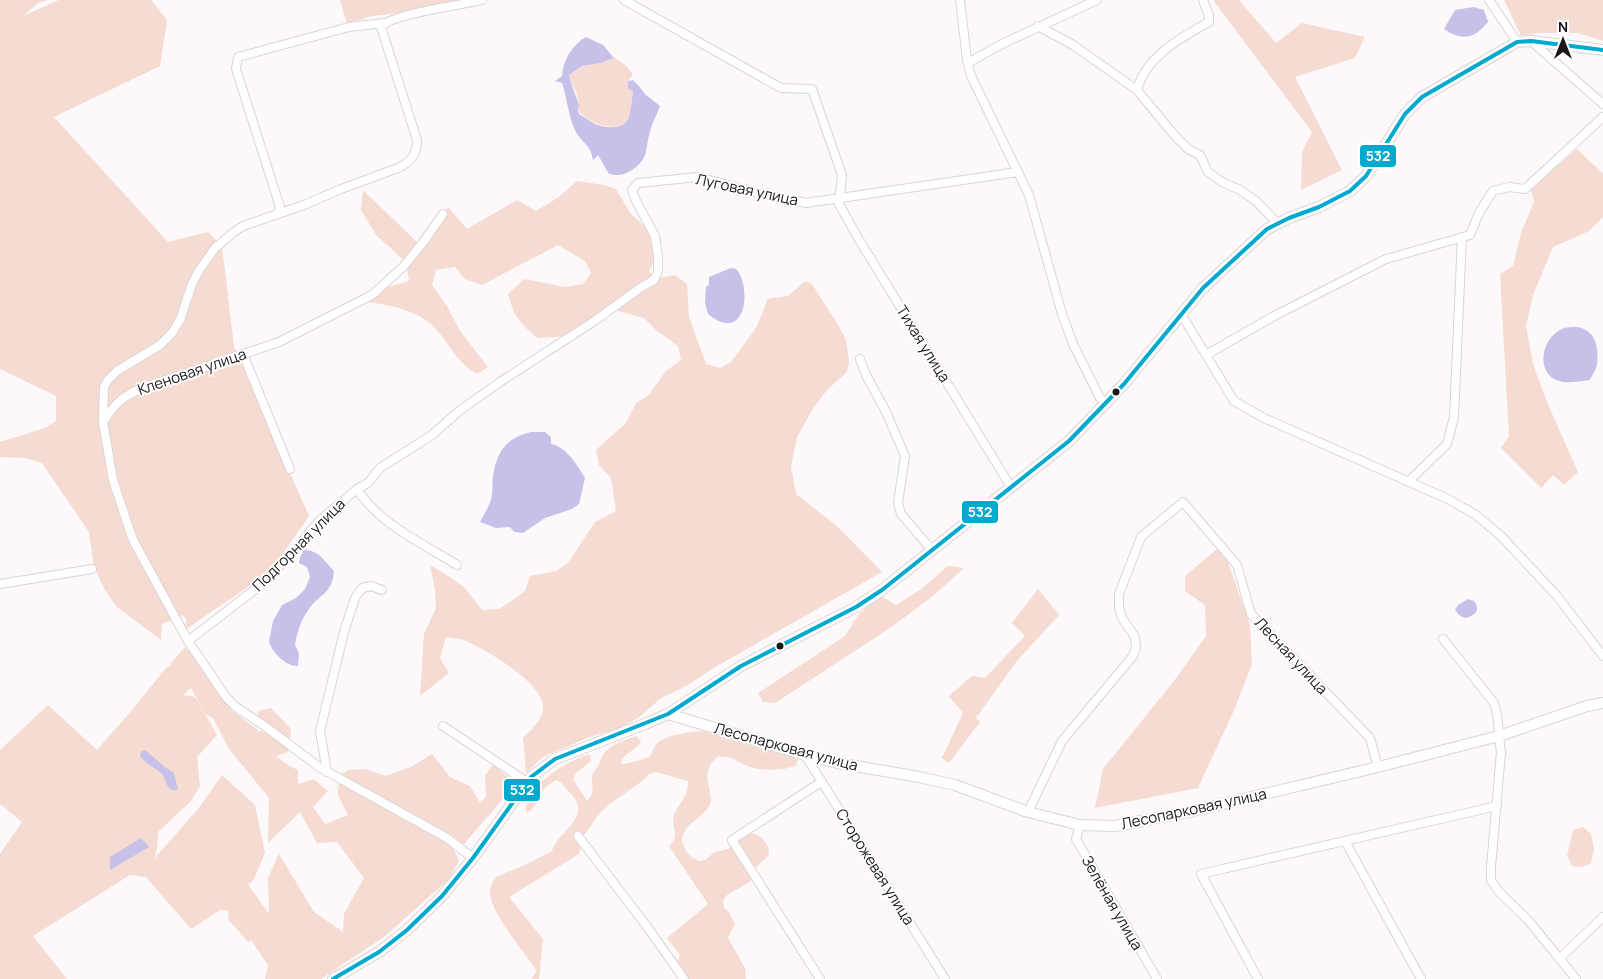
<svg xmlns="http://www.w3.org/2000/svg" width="1603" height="979" font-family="Manrope,sans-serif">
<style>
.green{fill:#f5dbd1;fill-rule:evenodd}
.water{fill:#c7c1e9}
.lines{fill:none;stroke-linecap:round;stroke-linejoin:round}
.street-casing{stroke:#dad4d7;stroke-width:10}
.secondary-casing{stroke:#dad4d7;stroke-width:12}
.street{stroke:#fffefe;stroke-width:8}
.secondary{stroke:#fffefe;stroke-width:10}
.bus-1-casing{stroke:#fff;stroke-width:8}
.bus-1{stroke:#00a9ce;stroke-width:4}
.bus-dot{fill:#1c1519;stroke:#fff;stroke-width:2}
.labels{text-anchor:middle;stroke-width:4;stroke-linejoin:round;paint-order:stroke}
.street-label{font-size:15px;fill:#1c1519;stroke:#fff}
.line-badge{stroke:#fff;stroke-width:2}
.badge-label{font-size:14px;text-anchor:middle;font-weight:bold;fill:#fff}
</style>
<rect width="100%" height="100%" fill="#fdf8fa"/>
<g class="green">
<path d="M0,0H48L38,3L23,16L59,0H151L167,20L160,66L54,117L168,242L208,232L222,246L234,346L309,516L271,571L185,630L186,619L183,615L162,624L161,640L117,607L105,590L94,567L89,532L42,463L25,458L0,457V442L45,428L56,421V396L0,369Z"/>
<path d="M340,0H468L446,8L372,16L347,24Z"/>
<path d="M1213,0H1239L1276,43L1302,23L1365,37L1355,58L1295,77L1342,170L1301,190L1302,152L1312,132Z"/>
<path d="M1504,0H1603V41L1578,33H1537L1521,36Z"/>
<path d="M615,58L625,65L633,74L628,81V88L633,91C632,100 631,111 628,118C619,136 584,122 578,109C580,103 576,87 571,83L569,75L585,66L601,63Z"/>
<path d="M1577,149L1603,174V217L1589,231L1553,247L1533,295L1526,326L1533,364L1546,400L1578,472L1564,485L1553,475L1541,488L1501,448L1509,436L1500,274L1513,266L1521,233L1534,202L1531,189Z"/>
<path d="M577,181L604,185L616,189L631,214L648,230L656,244L655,258L649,272L659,278L675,275L687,284L689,317L706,364L720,368L731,362L756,328L768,299L788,296L805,281L812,284L837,323L846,340L849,361L847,372L827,390L814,407L797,437L791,467L796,494L838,527L882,572L717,666L686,686L660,699L638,718L618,729L592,736L543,757L526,773L523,738C532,729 543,720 543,706C541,681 482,647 461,639C456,638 450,638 446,637L440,658L449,673L420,696L424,634L436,608L435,590L430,565L447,575L464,587L482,610L499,609L513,600L525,591L530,576L556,571L568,563L595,522L616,511L611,478L599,465L596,450L626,423L636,403L648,396L666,371L681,360L678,346L656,330L644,318L608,308L567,336L538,338C519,323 514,316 508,294L524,279L565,287L583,284L591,273L585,261L558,245L482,285L465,279L455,267L436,270L432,285L447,306L460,331L488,367L477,374C459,365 449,344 436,329C418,310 393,306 369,302L381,289L409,281L406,262L376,235L361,210L363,190L418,243L433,237L448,207L467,229L517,200L536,211L559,197Z"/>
<path d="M1217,549L1225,554L1250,625L1252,664L1235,708L1198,788L1095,808L1103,769L1174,681L1206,636L1205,605L1185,591V576Z"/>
<path d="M948,566L964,568L933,596L890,628L775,703L763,702L758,693L845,636L859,614L881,596L896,605L920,590Z"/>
<path d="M1038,589L1059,615L1016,662L976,718L980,722L949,763L942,758L963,713L949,696L972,676L985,678L1025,636L1012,623Z"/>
<path d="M185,647L187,650L190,649L231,710L259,731L265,732L259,726L258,711L271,708L291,729L288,752L276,756L289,766L298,770V784L314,779L328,791L313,807L325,824L348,815L338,795L339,776L348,770L365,769L386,776L411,767L432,754L450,777L470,786L480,803L486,797L485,776L493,764L516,784L464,844L452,846L459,861L449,879L384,937L321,979H265L268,965L251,940L248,942L228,919L229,913L227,910H220L191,929L146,877L130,875L33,936L67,979H0V854L22,822L0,804V750L48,705L97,750L132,710L166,668L171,666L170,664ZM191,688L205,714L213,718L229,749L269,798L268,843L300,812L317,843L337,842L364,878L344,914L343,932L314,912L279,854L268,878L269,914L248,884L253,881L265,853L255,805L222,775L198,809L154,859L157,850L158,832L191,801L200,786L197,757L217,735L195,697L183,695Z"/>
<path d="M703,731L798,759L796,765C785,771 762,771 750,767C735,762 735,755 717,757C704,770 707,776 710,793C710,795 711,798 711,800C709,819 672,825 685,849C689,856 691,857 699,861L705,860L715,852L728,849L750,833C762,835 769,843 769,855L754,869L750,882L727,895L723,901L724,908L729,912L735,924L728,938L745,968L746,979H680L675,971L680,955L667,938L708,904L669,846C682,834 670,828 674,815C679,803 689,796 688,781L656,772L649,774L645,779L607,806L598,815L583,837L579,854L509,897L543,939L539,979H531L537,971C524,952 494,917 490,895C489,888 493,882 496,877L529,863L552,851C558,831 593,818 571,794C566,789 563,783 557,780C536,789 541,806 526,813C524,786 567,761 590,754L591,761L576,773L573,779L587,801C596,792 591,787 592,776C593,772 596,769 598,766C600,762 601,758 603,755C609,745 626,739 637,736L641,742C635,752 623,752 621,764C626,764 648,759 650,756C654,750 654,744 661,740C674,734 689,732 703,731Z"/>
<path d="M1583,827L1591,834L1594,849L1591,863L1582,867L1572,866L1567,856L1573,830Z"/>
</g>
<g class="water">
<path d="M1473,7L1484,10L1488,22C1475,38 1463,42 1444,29L1455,10Z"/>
<path d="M586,37L603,45L614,58L601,63L583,66L569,75L571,83L579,105L578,109L579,114C585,117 589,121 595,124C605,128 622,130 628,119C631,111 632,99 633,91L628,89V81L633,80L639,86L645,94L660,106C657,115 652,122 650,132C645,149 649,159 632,170C624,175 619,176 609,174L598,155L593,160C591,144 581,143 575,130C568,115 567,98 562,83L555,81L562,76C563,60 572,45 586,37Z"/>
<path d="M731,268L736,269C752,286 747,346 708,314L705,303L706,287L709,285V277Z"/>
<path d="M1577,327C1596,330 1599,348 1597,365C1596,370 1592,375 1590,380C1581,381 1571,383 1563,382C1535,378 1539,339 1562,329C1566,327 1573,327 1577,327Z"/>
<path d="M531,432H545L551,437V444C567,447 577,465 585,478L579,504L572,509L545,518L523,533L514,532L510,527L496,528L480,522C484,515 488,508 491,500C493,493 492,484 493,476C497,451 506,438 531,432Z"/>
<path d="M304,550C319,550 324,561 334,571C332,595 320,593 309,609C301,620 297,632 295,645L299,653L298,666C285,666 273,653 269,642L273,621L282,605L296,598L305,589L310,577L307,567L299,563L300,557Z"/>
<path d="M1468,599L1474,601C1481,610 1475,616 1465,618L1459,615L1455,610L1458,605Z"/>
<path d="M145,750L165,767L174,773L178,790H171C166,785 166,781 163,775C159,770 147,765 140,756L141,752Z"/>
<path d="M141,838L149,847L110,870V857Z"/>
</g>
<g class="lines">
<defs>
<g id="street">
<path d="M624,0L781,88L812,89L842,175L839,204L858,238L1011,487"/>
<path d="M960,0L967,60L971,76L1029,195L1062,314L1073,344L1100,398L1106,404"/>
<path d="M1489,0L1517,42"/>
<path d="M1038,26L1073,45L1137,90L1175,136L1188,149L1200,155L1208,172L1222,182L1240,190L1256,201L1277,223"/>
<path d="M1531,41L1603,104"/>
<path d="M968,63L1002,44L1097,0"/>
<path d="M1137,90C1145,57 1182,37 1209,22V16L1203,0"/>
<path d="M278,213L280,207L236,69L238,57L349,27L384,23"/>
<path d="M1181,315L1186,322L1234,401L1264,418L1448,499L1476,515L1501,536L1557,596L1603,656"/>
<path d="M243,354L290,469"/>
<path d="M1206,355L1274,316L1386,259L1470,235L1479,213L1493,191L1509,187L1525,189L1603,117"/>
<path d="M860,359L866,375L886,412L905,456L898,503L901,514L932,550"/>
<path d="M103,422C115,404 120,398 140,389L279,342L372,295L403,267L424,241L443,214"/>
<path d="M1409,481L1447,444L1454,417L1462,237"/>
<path d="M357,489C379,524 422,543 457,565"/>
<path d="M0,584L92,569"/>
<path d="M1443,639L1494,703C1500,719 1498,735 1501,752L1491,867V880L1499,892L1528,920L1576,979"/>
<path d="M188,641L262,584L296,549L319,521L357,489L368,483L380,468L432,435L459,411L500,382L593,322L640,288L654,280L658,271V256L655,236L636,201L632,190L638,183L698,177L770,196L806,203L1018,172"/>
<path d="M443,726L527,782"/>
<path d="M805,755L945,979"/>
<path d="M327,772L320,731L344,632L355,598L362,588L371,586L382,590"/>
<path d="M1028,812L1062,741L1133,656L1136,648L1135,637L1122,618L1119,607V594L1141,537L1183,502L1237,565L1251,614L1370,738L1378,767"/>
<path d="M1080,825L1076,839L1157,979"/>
<path d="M578,836L648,928L684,979"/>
<path d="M1345,841L1421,979"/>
<path d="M473,858L447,838L319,767L266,727L236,707L226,697L188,641L133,540L113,480L103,422L104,387L108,380L117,371L160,345L172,333L180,320L192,284L200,269L215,248L234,232L243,226L304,205L341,189L398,168C411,162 417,154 417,140L381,27C390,14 463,5 482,0"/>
<path d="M1560,958L1603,917"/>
<path d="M820,979L732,840L821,782"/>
<path d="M1258,979L1201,874L1497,806"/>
</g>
<g id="secondary">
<path d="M668,714L805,755L838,763L919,777L955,785L1028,812L1080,825L1115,826L1193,811L1378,767L1499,736L1587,706L1603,703"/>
<path d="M333,979L379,952L407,930L442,896L473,858L531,777L555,759L645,724L668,714L741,666L856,607L882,590L1069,441L1124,384L1203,288L1267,229L1289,218L1319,207L1350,191L1366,176L1405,114L1422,97L1517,42L1531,41L1603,50"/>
</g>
</defs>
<use href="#street" class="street-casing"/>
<use href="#secondary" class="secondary-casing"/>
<use href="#street" class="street"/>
<use href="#secondary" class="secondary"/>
<defs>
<path id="bus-1" d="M333,979L379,952L407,930L442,896L473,858L531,777L555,759L668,714L741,666L856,607L882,590L1069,441L1124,384L1203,288L1267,229L1289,218L1319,207L1350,191L1366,176L1405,114L1422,97L1517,42L1531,41L1603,50"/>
</defs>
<use href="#bus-1" class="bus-1-casing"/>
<use href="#bus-1" class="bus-1"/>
</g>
<g class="bus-dot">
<circle cx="1116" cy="392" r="4.5"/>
<circle cx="780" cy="646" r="4.5"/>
</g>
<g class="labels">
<g class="street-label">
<text transform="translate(747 190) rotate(12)" y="5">Луговая улица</text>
<text transform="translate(923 344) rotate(58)" y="5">Тихая улица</text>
<text transform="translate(192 372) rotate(-19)" y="5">Кленовая улица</text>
<text transform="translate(299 545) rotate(-45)" y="5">Подгорная улица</text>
<text transform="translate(1291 656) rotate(47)" y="5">Лесная улица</text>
<text transform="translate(786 747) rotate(15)" y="5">Лесопарковая улица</text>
<text transform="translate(1194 809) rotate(-12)" y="5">Лесопарковая улица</text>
<text transform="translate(875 867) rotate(58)" y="5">Сторожевая улица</text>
<text transform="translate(1112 903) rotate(60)" y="5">Зелёная улица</text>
</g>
</g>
<g class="line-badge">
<rect x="1359" y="144" width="38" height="24" rx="5" fill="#00a9ce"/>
<rect x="961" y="500" width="38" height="24" rx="5" fill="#00a9ce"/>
<rect x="503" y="778" width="38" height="24" rx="5" fill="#00a9ce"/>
</g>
<g class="badge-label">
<text x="1378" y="161">532</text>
<text x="980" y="517">532</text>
<text x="522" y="795">532</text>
</g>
<g transform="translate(1563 40)" stroke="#ffffff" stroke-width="4" paint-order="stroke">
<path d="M0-4L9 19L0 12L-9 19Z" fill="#1c1519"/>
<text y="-8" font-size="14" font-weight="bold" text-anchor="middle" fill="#1c1519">N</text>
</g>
</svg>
